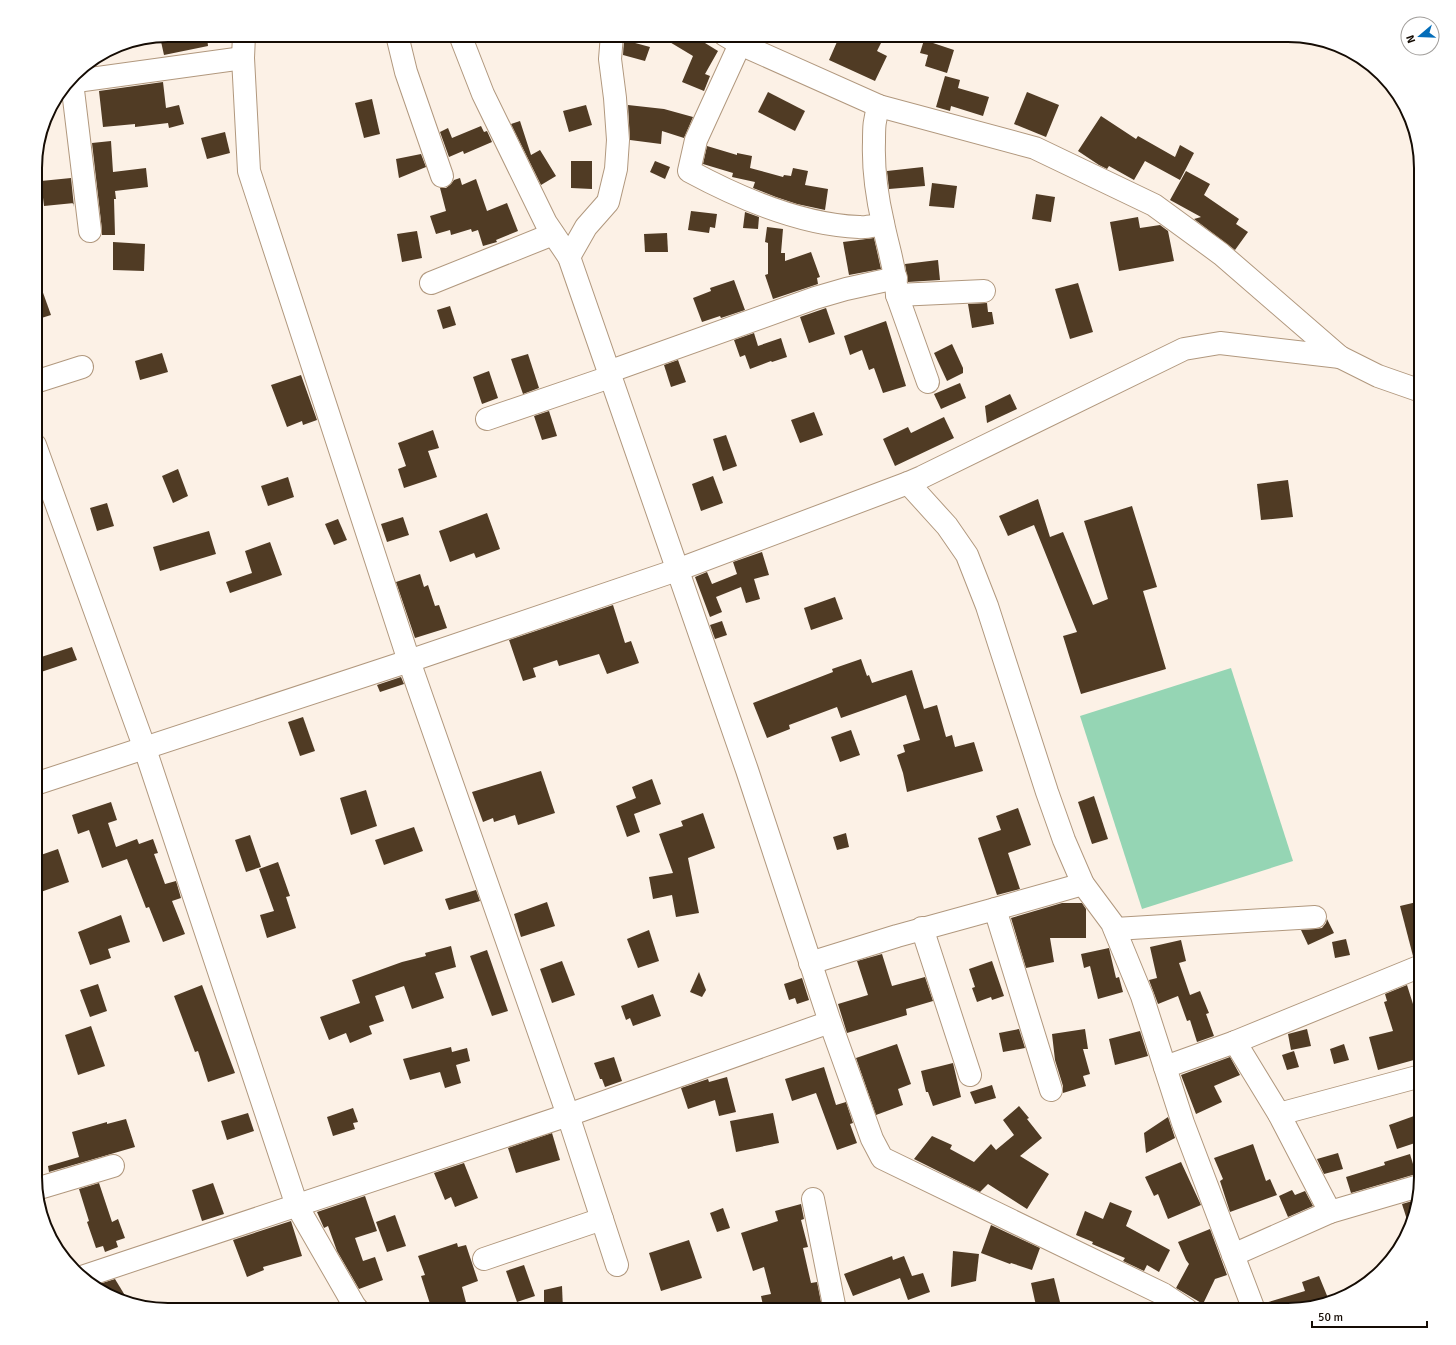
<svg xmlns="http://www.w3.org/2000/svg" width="1456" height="1345" font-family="Signika,sans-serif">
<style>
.green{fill:#95d5b4}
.building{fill:#503b24}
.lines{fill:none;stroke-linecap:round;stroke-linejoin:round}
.minor-casing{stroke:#b1987e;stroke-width:24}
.minor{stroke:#fff;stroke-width:22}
.rim{fill:none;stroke:#150c04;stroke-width:2}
</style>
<rect width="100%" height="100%" fill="#fcf1e6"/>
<path class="green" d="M1231,668L1293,861L1142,909L1080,716Z"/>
<g class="building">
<path d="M168,35H181L182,40L207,37L208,46L164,55L160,37Z"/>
<path d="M658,35H692L718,51L705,74L710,76L704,91L682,82L693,56Z"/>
<path d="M840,35H885L877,51L887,56L875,81L829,60Z"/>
<path d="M624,40L650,47L645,61L623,55Z"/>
<path d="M924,40L954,50L947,73L925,66L928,55L920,53Z"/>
<path d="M945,76L960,80L958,88L989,97L983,116L951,106L950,111L936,107Z"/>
<path d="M163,82L166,108L179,105L184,124L169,128L168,123L135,127V124L103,127L99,91Z"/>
<path d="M768,92L805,111L795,131L758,112Z"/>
<path d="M1027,92L1059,105L1046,137L1014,124Z"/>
<path d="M372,99L380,134L364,138L355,103Z"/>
<path d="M586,105L592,125L569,132L563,111Z"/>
<path d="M628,105L664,109L693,117L684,138L662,131L661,144L630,140Z"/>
<path d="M1101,116L1136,139L1138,136L1175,157L1180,145L1194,153L1180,180L1145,161L1134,180L1109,166L1107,169L1099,165L1078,151Z"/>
<path d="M520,121L531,155L540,150L556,176L541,185L511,124Z"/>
<path d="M481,126L484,132L487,131L492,142L464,154L463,151L449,157L440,132L448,128L452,138Z"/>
<path d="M225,132L230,153L207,159L201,138Z"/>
<path d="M111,141L113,172L146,168L148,187L115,191L116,199H114L115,235H102V230L92,143Z"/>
<path d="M707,146L737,155V153L752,156L750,168L783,177L784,175L791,176L793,168L808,171L805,185L828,189L825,210L797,204L776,197L753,188L755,182L732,177L733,173L703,164Z"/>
<path d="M421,154L426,167L399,178L396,159Z"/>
<path d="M571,161H592V189L571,188Z"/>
<path d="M655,161L670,167L665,179L650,172Z"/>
<path d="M923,167L925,186L889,189L887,171Z"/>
<path d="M1186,171L1210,184L1204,195L1239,219L1236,224L1248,232L1235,250L1194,219L1201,217L1170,200Z"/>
<path d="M71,178L74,207V203L44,206L41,181Z"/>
<path d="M460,178L462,185L476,179L487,211L507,203L518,231L496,240L497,242L483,246L478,230L472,232L471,229L451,235L450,230L436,234L430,216L446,211L440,188H446L451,184L454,180Z"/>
<path d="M932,183L957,186L954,208L929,206Z"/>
<path d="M1036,194L1055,197L1051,222L1032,219Z"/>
<path d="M691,211L717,214L715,228L710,227L709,233L688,230Z"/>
<path d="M745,212L759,217L758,229L743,228Z"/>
<path d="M1138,217L1140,228L1160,225L1168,231L1174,261L1119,271L1110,222Z"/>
<path d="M767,227L783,229L781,253H785V261L811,252L820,277L817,278L818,284L773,299L765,275L768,274V243L765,242Z"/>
<path d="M417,231L422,258L402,262L397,234Z"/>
<path d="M667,233L668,252H645L644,234Z"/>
<path d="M874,238L881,269L849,275L843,242Z"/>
<path d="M113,242L145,244L144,271L113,270Z"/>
<path d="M938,260L940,280L908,282L905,264Z"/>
<path d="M35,276H37L51,315L35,320Z"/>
<path d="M734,280L745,310L721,318L720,316L702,322L693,298L711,291L710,288Z"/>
<path d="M1078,283L1093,332L1070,339L1055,289Z"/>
<path d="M987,303L988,312H992L994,324L972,328L968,304Z"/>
<path d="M450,306L456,325L443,329L437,310Z"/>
<path d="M826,308L835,334L809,343L800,317Z"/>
<path d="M886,321L906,386L883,393L874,368L869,370L862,350L850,355L844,336Z"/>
<path d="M754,333L758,346L781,338L787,357L772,362L771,361L750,369L745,355L740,357L734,340Z"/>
<path d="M952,344L963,368V373L947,381L934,353Z"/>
<path d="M162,353L168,372L140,380L135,361Z"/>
<path d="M528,354L539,388L523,394L511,359Z"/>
<path d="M678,360L686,382L671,387L664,365Z"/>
<path d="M489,371L498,398L482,404L473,377Z"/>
<path d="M301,375L317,420L303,425L302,421L287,427L271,385Z"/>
<path d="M960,383L966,398L941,409L934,394Z"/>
<path d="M1010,394L1017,409L987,423L985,406Z"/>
<path d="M549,411L557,436L542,440L534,416Z"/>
<path d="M814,412L823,435L800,443L791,420Z"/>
<path d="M944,417L954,438L895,466L883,439L908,427L911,433Z"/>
<path d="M433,430L439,448L428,451L437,477L404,488L398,469L406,466L398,443Z"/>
<path d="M726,435L737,466L723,471L713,439Z"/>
<path d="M178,469L188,496L173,503L162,476Z"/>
<path d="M713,476L723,503L701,511L692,484Z"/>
<path d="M288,477L294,497L268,506L261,486Z"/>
<path d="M1288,480L1293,517L1261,520L1257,484Z"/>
<path d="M1038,499L1050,537L1063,532L1093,605L1108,599L1084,521L1132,506L1157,587L1143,591L1166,669L1081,694L1063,636L1077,632L1034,525L1008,536L999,516Z"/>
<path d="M107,503L114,526L97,531L90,508Z"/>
<path d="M487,513L500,549L476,558L474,553L450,562L439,531Z"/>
<path d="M403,517L409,535L387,542L381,524Z"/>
<path d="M338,519L347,540L334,545L325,524Z"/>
<path d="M209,531L216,554L160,571L153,547Z"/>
<path d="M270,542L282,575L230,593L226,582L252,573L245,551Z"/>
<path d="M762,552L769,575L754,579L760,599L746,603L741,587L716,597L722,612L710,617L695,577L707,572L712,584L737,574L733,562Z"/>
<path d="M420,574L424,587L428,585L435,606L439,605L447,628L415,638L396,582Z"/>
<path d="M835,597L843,619L811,630L804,608Z"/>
<path d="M613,605L625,643L631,641L639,663L607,674L599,654L559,666L557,660L533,668L536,677L523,681L509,640Z"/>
<path d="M722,621L727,635L715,639L710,625Z"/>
<path d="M72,647L77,660L35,674V659Z"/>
<path d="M861,659L867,676L869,675L872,683L912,670L924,709L937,705L946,737L952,735L955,747L974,742L983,771L907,792L903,773L897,755L905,752L903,745L920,740L906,695L841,718L837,707L789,725L790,729L767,738L753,703L833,672L832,669Z"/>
<path d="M401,677L404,684L380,692L377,685Z"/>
<path d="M303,717L315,751L300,756L288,722Z"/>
<path d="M851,730L860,755L840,762L831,737Z"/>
<path d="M541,771L555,813L518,825L515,815L494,822L493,818L483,822L472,792Z"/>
<path d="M652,779L661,804L634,814L640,832L627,837L616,806L636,798L632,787Z"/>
<path d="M366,790L377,826L351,835L340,798Z"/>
<path d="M1094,796L1108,839L1092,844L1078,802Z"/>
<path d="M111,802L117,820L108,823L116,847L137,839L139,844L153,839L158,853L154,854L165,884L176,881L181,898L172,901L185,934L163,942L149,907L146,908L127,859L102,868L89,830L78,834L72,815Z"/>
<path d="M1018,808L1031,845L1008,853L1020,889L997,895L978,838L1001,830L996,816Z"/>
<path d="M703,813L715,848L688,858L699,913L676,917L672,895L653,899L649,877L673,873L659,834L683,826L681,821Z"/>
<path d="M414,827L423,851L384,865L375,840Z"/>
<path d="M846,833L849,847L837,850L833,837Z"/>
<path d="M250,835L261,867L246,872L235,840Z"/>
<path d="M58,849L69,882L35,894V857Z"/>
<path d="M278,862L290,896L286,897L296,928L267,938L260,915L274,911L259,869Z"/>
<path d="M476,890L480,901L449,910L445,899Z"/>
<path d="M1421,901V954L1413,956L1400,906Z"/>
<path d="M547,902L555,926L521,937L514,914Z"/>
<path d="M1062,903H1082L1086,909V938H1050L1054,962L1026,968L1011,918Z"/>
<path d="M121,915L130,942L108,949L111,958L90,965L78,932Z"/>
<path d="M1327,919L1334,933L1308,945L1301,930L1316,929L1322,928L1326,923Z"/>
<path d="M649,930L659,961L638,968L627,939Z"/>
<path d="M1346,939L1350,955L1335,958L1332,942Z"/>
<path d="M1181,940L1186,961L1179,963L1190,995L1200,991L1209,1013L1206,1014L1214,1036L1197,1042L1190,1020L1187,1021L1178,996L1158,1004L1149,980L1157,978L1150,947Z"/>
<path d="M451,946L456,967L435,973L444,998L412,1009L404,986L375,996L384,1021L369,1026L372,1034L350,1043L346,1033L329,1040L320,1017L360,1003L352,980L402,962L426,956L425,953Z"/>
<path d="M1109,948L1116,978L1119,977L1123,992L1098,999L1090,966L1084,968L1081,954Z"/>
<path d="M487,950L508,1011L492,1016L470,956Z"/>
<path d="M882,954L892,986L925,977L933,1001L906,1009L907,1015L847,1033L838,1004L868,995L857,961Z"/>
<path d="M562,961L575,995L552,1003L540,969Z"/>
<path d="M992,961L1004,996L992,1000L991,997L977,1002L972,988L975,987L969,969Z"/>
<path d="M699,972L706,990L702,997L690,992Z"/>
<path d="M802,978L809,1000L797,1004L795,998L789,1000L784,984Z"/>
<path d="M98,984L107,1011L90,1017L80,990Z"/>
<path d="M202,985L235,1073L208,1082L198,1051L195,1052L174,996Z"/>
<path d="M1407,985L1419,1023H1421V1058L1378,1070L1369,1037L1393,1031L1384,1002L1387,1001L1385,994Z"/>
<path d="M653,994L661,1016L633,1026L630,1018L626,1020L621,1006Z"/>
<path d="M91,1026L105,1066L78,1075L65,1035Z"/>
<path d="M1019,1029L1025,1048L1003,1052L999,1033Z"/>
<path d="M1085,1029L1088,1049H1083L1090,1074L1083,1076L1086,1086L1063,1093V1086L1055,1060L1052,1034Z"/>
<path d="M1307,1029L1311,1046L1291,1050L1288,1034Z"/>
<path d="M1140,1031L1148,1056L1115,1065L1109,1039Z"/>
<path d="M897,1044L911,1084L898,1089L903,1105L876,1115L856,1058Z"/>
<path d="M1344,1044L1349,1060L1334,1064L1330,1049Z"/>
<path d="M451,1047L452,1052L467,1048L470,1061L456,1065L461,1083L445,1088L440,1072L410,1080L403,1059Z"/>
<path d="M1294,1051L1299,1067L1287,1070L1282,1055Z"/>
<path d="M614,1057L622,1081L605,1087L602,1079H600L594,1063Z"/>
<path d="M1230,1057L1240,1075L1214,1086L1222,1102L1196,1114L1181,1075Z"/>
<path d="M953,1063L961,1097L933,1106L928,1092H926L921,1071Z"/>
<path d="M824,1067L836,1105L846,1102L853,1123L850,1124L857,1143L837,1150L816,1093L792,1101L785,1079Z"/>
<path d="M727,1077L736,1112L719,1116L715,1100L688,1109L681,1088L708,1079L709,1082Z"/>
<path d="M992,1085L996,1098L975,1104L970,1092Z"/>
<path d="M1019,1106L1029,1118L1027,1119L1042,1138L1020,1156L1049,1174L1027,1209L988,1184L980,1192L914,1159L932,1136L952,1145L950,1149L974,1162L991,1144L996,1150L1014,1135L1003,1120Z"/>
<path d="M353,1108L358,1122L353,1123L355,1129L333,1136L327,1117Z"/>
<path d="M248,1113L254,1131L227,1140L221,1121Z"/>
<path d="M773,1113L779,1143L736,1152L730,1121Z"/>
<path d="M1414,1116L1421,1141L1397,1149L1389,1125Z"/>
<path d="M1168,1117L1175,1138L1146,1153L1144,1133Z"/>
<path d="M126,1119L135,1147L49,1172L48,1166L79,1157L72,1132L107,1122V1124Z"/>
<path d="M552,1133L560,1160L516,1173L508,1148Z"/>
<path d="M1253,1144L1266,1181L1270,1179L1277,1195L1230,1212L1220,1181L1223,1179L1214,1158Z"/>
<path d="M1338,1153L1343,1169L1324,1174L1317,1159Z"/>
<path d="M1410,1154L1416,1174L1351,1193L1346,1177L1385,1165L1384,1162Z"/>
<path d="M1181,1162L1201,1205L1168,1219L1158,1194L1154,1196L1145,1177Z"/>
<path d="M464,1163L478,1198L455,1207L451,1197L445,1200L434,1173Z"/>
<path d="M99,1183L112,1222L118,1219L125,1238L116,1241L118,1247L105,1252L103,1246L96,1248L87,1222L89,1221L79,1189Z"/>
<path d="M213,1183L224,1214L202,1221L192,1190Z"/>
<path d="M1292,1190L1295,1195L1305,1191L1313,1206L1288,1217L1279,1196Z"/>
<path d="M365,1196L377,1231L355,1238L363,1261L375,1257L383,1280L359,1289L337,1251L328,1226L324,1228L317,1212Z"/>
<path d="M1416,1200L1411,1228L1410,1229L1402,1204Z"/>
<path d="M1110,1202L1132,1211L1126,1226L1170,1250L1159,1272L1147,1265L1144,1271L1123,1261L1125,1258L1092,1244L1093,1242L1076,1235L1085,1211L1103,1219Z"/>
<path d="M801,1204L804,1219L801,1220L808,1247L803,1248L811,1283L817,1282L821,1302L788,1308L789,1310H764L761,1296L771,1294L764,1267L753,1271L741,1233L778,1221L775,1211Z"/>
<path d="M723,1208L730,1228L717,1232L710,1213Z"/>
<path d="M395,1215L406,1246L387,1252L376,1222Z"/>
<path d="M291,1221L302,1256L263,1267L264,1270L247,1277L233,1240Z"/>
<path d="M991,1225L1040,1248L1032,1270L1011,1263L1010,1264L981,1253Z"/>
<path d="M1210,1229L1227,1275L1215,1279L1203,1304L1176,1288L1189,1264L1186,1260L1178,1242Z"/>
<path d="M689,1240L702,1278L661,1291L649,1253Z"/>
<path d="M457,1243L458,1247L466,1245L478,1281L462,1287L468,1310H432L421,1276L425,1275L418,1256Z"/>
<path d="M953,1251L979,1254L976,1281L951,1287Z"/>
<path d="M892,1256L893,1260L904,1256L912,1276L923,1273L930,1292L908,1300L900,1278L853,1296L844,1274Z"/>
<path d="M524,1265L535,1296L517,1302L506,1271Z"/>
<path d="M1319,1276L1328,1298L1301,1307L1288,1310H1266L1265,1303L1305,1291L1302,1282Z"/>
<path d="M1054,1278L1062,1310H1037L1031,1283Z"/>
<path d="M115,1279L129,1302L117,1300L102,1290L99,1284Z"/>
<path d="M562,1286L563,1310H544V1290Z"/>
</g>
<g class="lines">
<defs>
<g id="minor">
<path d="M244,35L243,58L249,171L409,661L568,1115L617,1265"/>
<path d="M397,35L406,72L442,176"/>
<path d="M460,35L483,94L546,223L569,257L747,770L830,1022L872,1139L882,1158L1163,1294L1187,1310"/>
<path d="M725,35L740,44L879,106L1035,148L1154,205L1221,254L1340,357L1378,376L1421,391"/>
<path d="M740,44L696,140L689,171C739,198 802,225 859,227C867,228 875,225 883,224"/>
<path d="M69,82L243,58"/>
<path d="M72,82L90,231"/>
<path d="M879,106C874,120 874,127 874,142C873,169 877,197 883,223C888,248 896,270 897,295L984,291"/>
<path d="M569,257L586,227L608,202L616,169L618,140L615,98L610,59L612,35"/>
<path d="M431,283L553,234"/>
<path d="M897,295L928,382"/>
<path d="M608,372L815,298L846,289L896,278"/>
<path d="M35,382L82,367"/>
<path d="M487,419L610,377"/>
<path d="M35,445L145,749L297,1206L354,1305L358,1310"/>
<path d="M908,483L947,526L967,555L987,606L1047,792L1064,840L1083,884L1112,923L1142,996L1183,1123L1254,1310"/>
<path d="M35,784L409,661L677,570L908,483L922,477L1184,349L1220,343L1340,357"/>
<path d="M995,909L1083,884"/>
<path d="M922,928L970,1075"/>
<path d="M1115,929L1315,917"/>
<path d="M810,963L897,936L995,909L1051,1090"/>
<path d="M1235,1042L1279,1114L1330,1212"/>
<path d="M1165,1067L1235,1042L1421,966"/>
<path d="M1279,1114L1421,1076"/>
<path d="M36,1189L113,1166"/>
<path d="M813,1199L835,1310"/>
<path d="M1233,1255L1330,1212L1419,1186"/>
<path d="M484,1259L602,1219"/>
<path d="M82,1277L568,1115L830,1022"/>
</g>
</defs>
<use href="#minor" class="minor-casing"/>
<use href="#minor" class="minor"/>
</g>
<path d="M0 0H1456V1345H0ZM168 42H1288A126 126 0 0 1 1414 168V1177A126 126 0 0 1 1288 1303H168A126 126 0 0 1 42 1177V168A126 126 0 0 1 168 42Z" fill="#fff" fill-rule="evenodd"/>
<path class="rim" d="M168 42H1288A126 126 0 0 1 1414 168V1177A126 126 0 0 1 1288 1303H168A126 126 0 0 1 42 1177V168A126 126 0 0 1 168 42Z"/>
<g transform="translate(1420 36) rotate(251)"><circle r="19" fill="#ffffff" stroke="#a19e9b"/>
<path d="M0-3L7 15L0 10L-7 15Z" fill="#036db9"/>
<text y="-6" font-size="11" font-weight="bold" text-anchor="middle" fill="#150c04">N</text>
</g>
<path d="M1312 1321v6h115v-6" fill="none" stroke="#150c04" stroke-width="2"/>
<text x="1318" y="1321" font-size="12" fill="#150c04" stroke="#ffffff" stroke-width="3" paint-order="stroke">50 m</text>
</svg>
